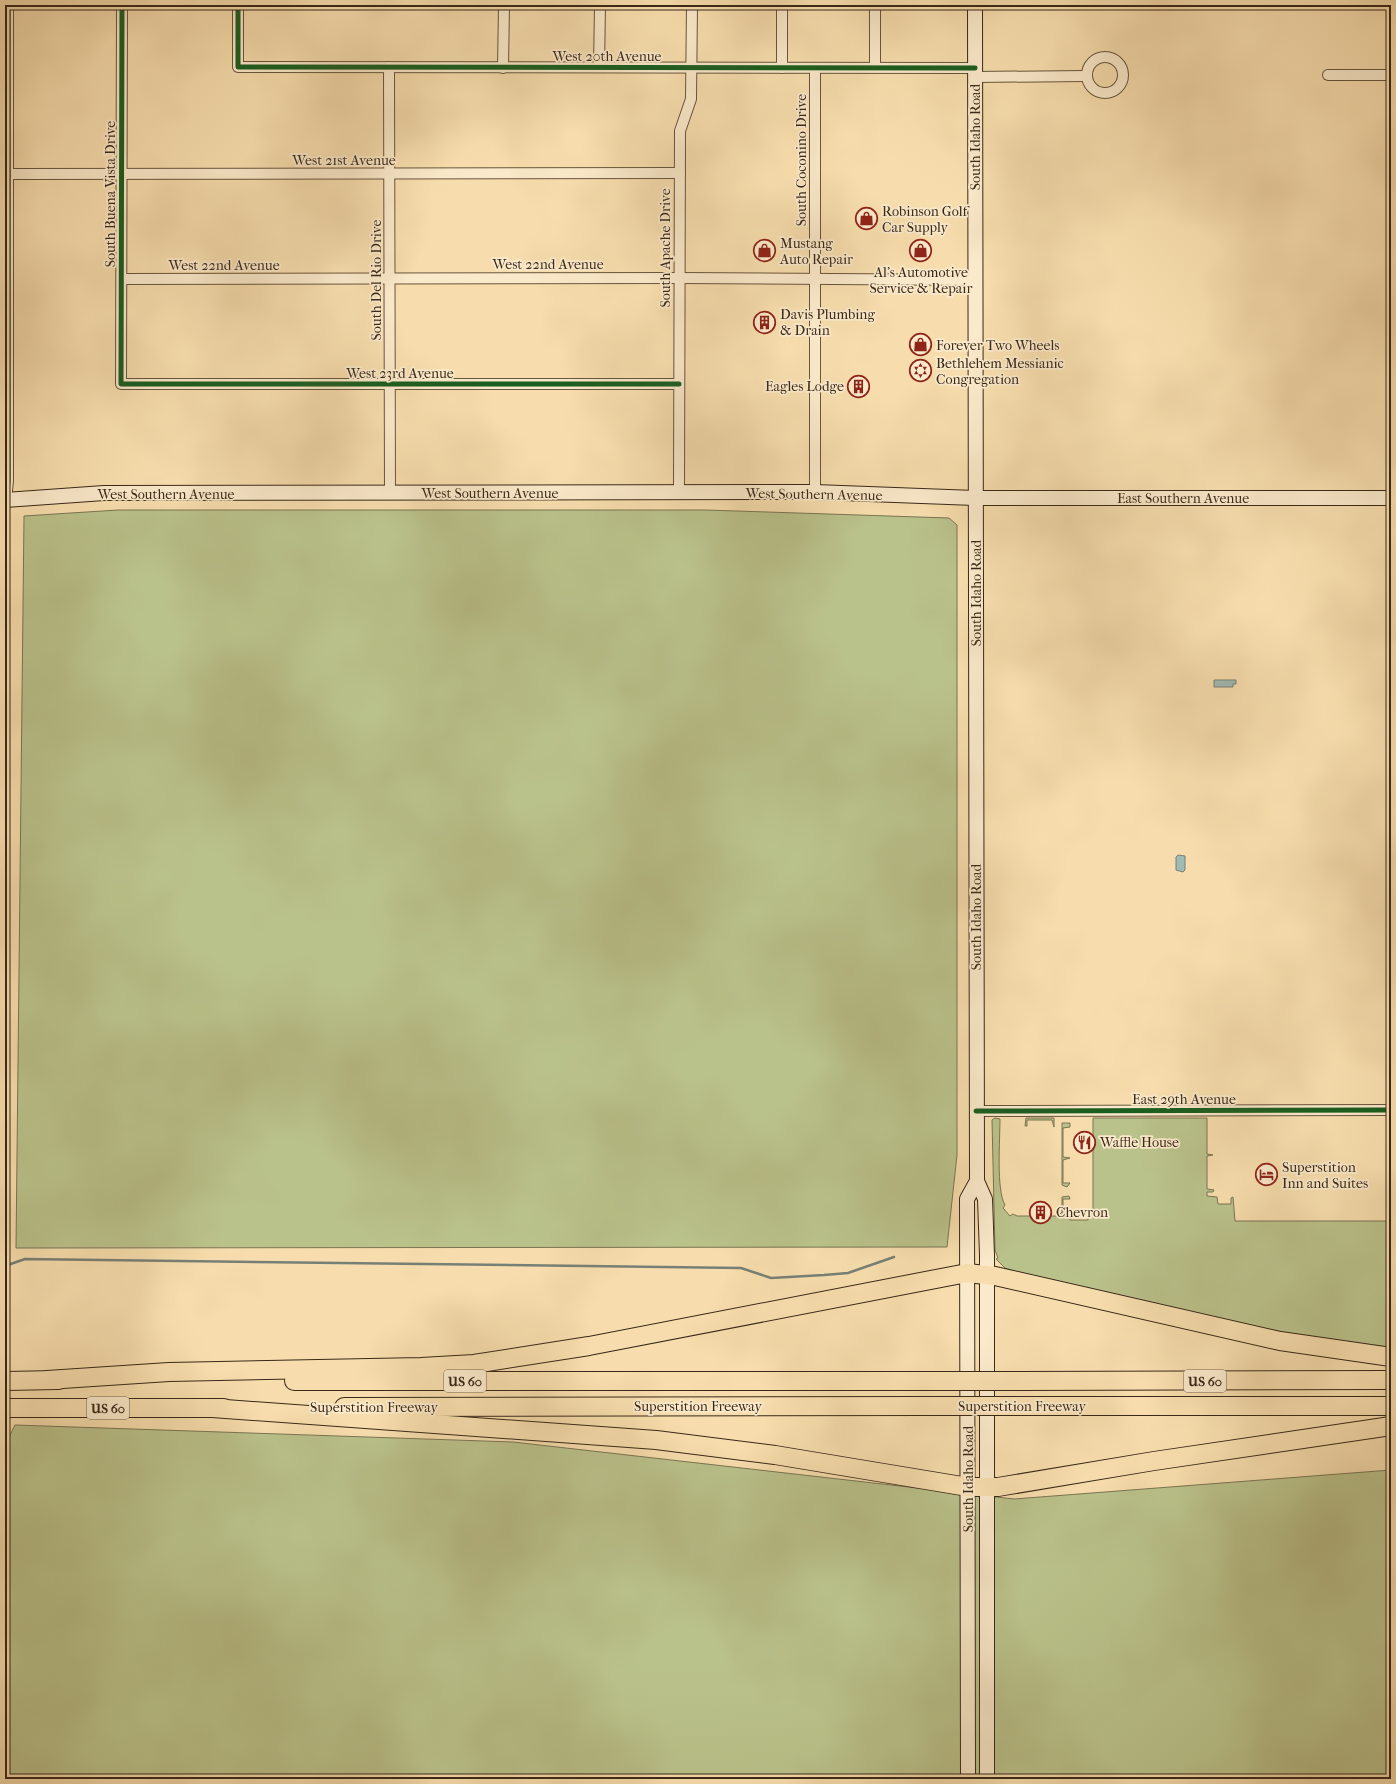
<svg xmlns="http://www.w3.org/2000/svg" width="1396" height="1784" font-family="'IM FELL French Canon',serif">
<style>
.green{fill:#bac28b;stroke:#7a7552}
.water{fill:#a0bab4;stroke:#778076}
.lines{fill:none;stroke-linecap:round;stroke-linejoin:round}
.stream{stroke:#778076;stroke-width:2.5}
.minor-casing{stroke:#68553d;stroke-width:12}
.secondary-casing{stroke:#392818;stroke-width:16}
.motorway-casing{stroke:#392818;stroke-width:20}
.minor{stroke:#fae9ca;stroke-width:10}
.secondary{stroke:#fae9ca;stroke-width:14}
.motorway{stroke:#f7ddad;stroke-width:18}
.motorway-bridge-casing{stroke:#392818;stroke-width:20;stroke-linecap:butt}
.motorway-bridge{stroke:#f7ddad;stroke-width:18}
.cycleway-casing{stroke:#fae9ca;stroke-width:8}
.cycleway{stroke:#1b5e20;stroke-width:5}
.labels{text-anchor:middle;stroke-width:3.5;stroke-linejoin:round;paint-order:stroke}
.shield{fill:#fae9ca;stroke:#73624d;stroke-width:1}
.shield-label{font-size:13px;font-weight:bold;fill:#392818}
.street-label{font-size:14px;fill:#392818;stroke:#fae9ca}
.poi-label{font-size:14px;fill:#392818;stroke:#fae9ca;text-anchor:start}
</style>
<rect width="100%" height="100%" fill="#f7ddad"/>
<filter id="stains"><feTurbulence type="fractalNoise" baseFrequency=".005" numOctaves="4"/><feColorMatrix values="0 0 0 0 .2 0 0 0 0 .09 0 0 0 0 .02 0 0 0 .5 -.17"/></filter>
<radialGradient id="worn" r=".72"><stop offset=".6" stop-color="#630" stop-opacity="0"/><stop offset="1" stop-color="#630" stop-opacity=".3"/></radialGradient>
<g class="green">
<path d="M118,510H706L949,518L957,525V1155L947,1247L16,1248L24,516Z"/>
<path d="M995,1118L1000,1119C1000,1139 996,1190 1005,1205L1003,1208L1010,1216L1013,1214L1017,1216H1058L1062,1212V1197L1069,1196L1070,1199H1063V1213H1070V1220H1088V1214L1093,1213V1118H1207V1154L1213,1155L1207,1156V1189L1214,1190L1213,1192H1207V1196L1217,1197L1218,1204H1231V1198L1233,1197L1235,1221H1391V1352L1332,1345L1119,1295L1031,1277L1005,1268L996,1259L998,1258L995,1250L992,1120Z"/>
<path d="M1054,1118V1127L1052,1120H1027V1126H1025L1026,1118Z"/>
<path d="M1062,1123H1070V1127L1063,1128V1157L1070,1158L1063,1160V1183H1070L1067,1187L1062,1185Z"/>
<path d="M15,1425L513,1442L1014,1499L1391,1470V1779H5V1445Z"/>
</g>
<g class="water">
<path d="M1214,680H1236V684H1233V687H1214Z"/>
<path d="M1178,855L1185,856V870L1183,872L1176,870V857Z"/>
</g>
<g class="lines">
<path class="stream" d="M5,1266L25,1259L741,1268L771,1278L824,1275L848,1273L894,1257"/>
<defs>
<g id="minor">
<path d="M122,5L121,384H679"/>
<path d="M238,5V67L975,68"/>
<path d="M782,5V68"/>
<path d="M875,5V67"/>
<circle cx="1105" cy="75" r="18"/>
<path d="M389,67L390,493"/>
<path d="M599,67L600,5"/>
<path d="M503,68L504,5"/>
<path d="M1328,75H1391"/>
<path d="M975,77L1087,76"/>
<path d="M8,174L680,173"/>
<path d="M122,279L679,278L975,280"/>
<path d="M815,492V68"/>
<path d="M679,493L680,131L691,99L692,5"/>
<path d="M6,500L8,481V5"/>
<path d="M976,1111L1391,1110"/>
</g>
<g id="secondary">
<path d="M975,5L977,1181L985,1199L987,1255V1779"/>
<path d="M5,500L104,493L815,492L975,498H1391"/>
<path d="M968,1779L967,1199L977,1181"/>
</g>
<g id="motorway">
<path d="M47,1380L169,1372L421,1367L474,1364L589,1346L967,1273L995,1276L1280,1341L1391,1357"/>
<path d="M5,1381L59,1380"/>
<path d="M294,1381H925"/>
<path d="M1019,1381L1391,1380"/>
<path d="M1020,1406H1391"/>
<path d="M344,1407L925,1406"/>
<path d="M5,1408H224"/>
<path d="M212,1408L656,1440L775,1455L968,1487H998L1154,1461L1391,1426"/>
</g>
</defs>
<use href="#minor" class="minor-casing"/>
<use href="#secondary" class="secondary-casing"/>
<use href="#motorway" class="motorway-casing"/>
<use href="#minor" class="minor"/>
<use href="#secondary" class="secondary"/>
<use href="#motorway" class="motorway"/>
<defs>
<g id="motorway-bridge">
<path d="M925,1381H1019"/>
<path d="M925,1406H1020"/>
</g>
</defs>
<use href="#motorway-bridge" class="motorway-bridge-casing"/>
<use href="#motorway-bridge" class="motorway-bridge"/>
<defs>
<g id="cycleway">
<path d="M122,5L121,384H679"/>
<path d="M238,5V67L975,68"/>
<path d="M6,500L8,481V5"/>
<path d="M976,1111L1391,1110"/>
</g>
</defs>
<use href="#cycleway" class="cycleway-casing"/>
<use href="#cycleway" class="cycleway"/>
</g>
<defs>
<symbol id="shop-ring" viewBox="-11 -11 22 22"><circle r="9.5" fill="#fae9ca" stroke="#8f2418" stroke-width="1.5"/><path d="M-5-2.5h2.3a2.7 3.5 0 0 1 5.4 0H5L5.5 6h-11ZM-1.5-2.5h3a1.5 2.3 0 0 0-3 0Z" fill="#8f2418"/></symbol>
<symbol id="building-ring" viewBox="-11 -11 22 22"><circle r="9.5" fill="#fae9ca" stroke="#8f2418" stroke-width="1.5"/><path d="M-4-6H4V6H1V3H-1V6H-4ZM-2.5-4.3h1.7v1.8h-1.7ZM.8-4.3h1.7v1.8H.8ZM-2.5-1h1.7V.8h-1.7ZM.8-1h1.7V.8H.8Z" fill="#8f2418"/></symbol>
<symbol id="synagogue-ring" viewBox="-11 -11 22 22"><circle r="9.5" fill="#fae9ca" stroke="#8f2418" stroke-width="1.5"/><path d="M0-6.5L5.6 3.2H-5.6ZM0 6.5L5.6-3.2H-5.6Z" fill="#8f2418"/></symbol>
<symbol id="restaurant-ring" viewBox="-11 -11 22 22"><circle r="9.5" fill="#fae9ca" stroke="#8f2418" stroke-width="1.5"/><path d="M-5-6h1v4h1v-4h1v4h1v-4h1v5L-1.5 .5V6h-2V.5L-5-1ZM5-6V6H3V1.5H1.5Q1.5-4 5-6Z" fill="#8f2418"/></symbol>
<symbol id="hotel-ring" viewBox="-11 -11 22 22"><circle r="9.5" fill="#fae9ca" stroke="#8f2418" stroke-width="1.5"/><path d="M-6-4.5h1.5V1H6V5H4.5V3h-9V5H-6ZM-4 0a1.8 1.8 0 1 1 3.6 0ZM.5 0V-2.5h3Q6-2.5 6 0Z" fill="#8f2418"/></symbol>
</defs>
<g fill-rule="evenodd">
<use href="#shop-ring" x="854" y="206" width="25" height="25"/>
<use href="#shop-ring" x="908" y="238" width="25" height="25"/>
<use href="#shop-ring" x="752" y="238" width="25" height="25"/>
<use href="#building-ring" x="752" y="310" width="25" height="25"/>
<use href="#shop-ring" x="908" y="332" width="25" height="25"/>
<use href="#synagogue-ring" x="908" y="358" width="25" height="25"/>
<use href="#building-ring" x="846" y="374" width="25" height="25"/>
<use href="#restaurant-ring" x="1072" y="1130" width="25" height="25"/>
<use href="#hotel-ring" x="1254" y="1162" width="25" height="25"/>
<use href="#building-ring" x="1028" y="1200" width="25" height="25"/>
</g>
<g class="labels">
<g class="shield">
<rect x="444" y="1370" width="42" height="22" rx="3"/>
<rect x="1184" y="1370" width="42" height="22" rx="3"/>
<rect x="87" y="1397" width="42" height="22" rx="3"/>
</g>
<g class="shield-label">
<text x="465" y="1386">US 60</text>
<text x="1205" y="1386">US 60</text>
<text x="108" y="1413">US 60</text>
</g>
<g class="street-label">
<text x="607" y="61">West 20th Avenue</text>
<text transform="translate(975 137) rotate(-90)" y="5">South Idaho Road</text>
<text x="344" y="165">West 21st Avenue</text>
<text transform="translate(801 160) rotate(-90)" y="5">South Coconino Drive</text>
<text transform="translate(110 194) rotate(-90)" y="5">South Buena Vista Drive</text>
<text transform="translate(665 248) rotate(-90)" y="5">South Apache Drive</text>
<text x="548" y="269">West 22nd Avenue</text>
<text x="224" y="270">West 22nd Avenue</text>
<text transform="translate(376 280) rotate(-90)" y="5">South Del Rio Drive</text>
<text x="400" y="378">West 23rd Avenue</text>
<text x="490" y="498">West Southern Avenue</text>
<text x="166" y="499">West Southern Avenue</text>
<text transform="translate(814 494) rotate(1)" y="5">West Southern Avenue</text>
<text x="1183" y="503">East Southern Avenue</text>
<text transform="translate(976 593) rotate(-90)" y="5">South Idaho Road</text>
<text transform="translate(976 917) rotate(-90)" y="5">South Idaho Road</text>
<text x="1184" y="1104">East 29th Avenue</text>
<text x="698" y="1411">Superstition Freeway</text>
<text x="1022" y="1411">Superstition Freeway</text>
<text x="374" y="1412">Superstition Freeway</text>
<text transform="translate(968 1479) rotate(-90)" y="5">South Idaho Road</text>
</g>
<g class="poi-label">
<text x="882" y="216">Robinson Golf<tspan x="882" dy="16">Car Supply</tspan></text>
<text x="780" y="248">Mustang<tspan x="780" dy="16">Auto Repair</tspan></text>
<text x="921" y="277" text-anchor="middle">Al's Automotive<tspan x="921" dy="16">Service &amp; Repair</tspan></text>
<text x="780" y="319">Davis Plumbing<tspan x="780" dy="16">&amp; Drain</tspan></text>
<text x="936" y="350">Forever Two Wheels</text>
<text x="936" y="368">Bethlehem Messianic<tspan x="936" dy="16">Congregation</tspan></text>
<text x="844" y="391" text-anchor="end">Eagles Lodge</text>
<text x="1100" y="1147">Waffle House</text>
<text x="1282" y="1172">Superstition<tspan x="1282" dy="16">Inn and Suites</tspan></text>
<text x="1056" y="1217">Chevron</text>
</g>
</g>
<rect width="1396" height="1784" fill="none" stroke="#f7ddad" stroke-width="20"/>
<rect x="6" y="6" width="1384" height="1772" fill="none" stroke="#392818" stroke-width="2"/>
<rect x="10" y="10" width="1376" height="1764" fill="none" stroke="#392818"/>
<rect width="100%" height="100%" filter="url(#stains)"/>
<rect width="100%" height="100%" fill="url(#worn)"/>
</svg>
